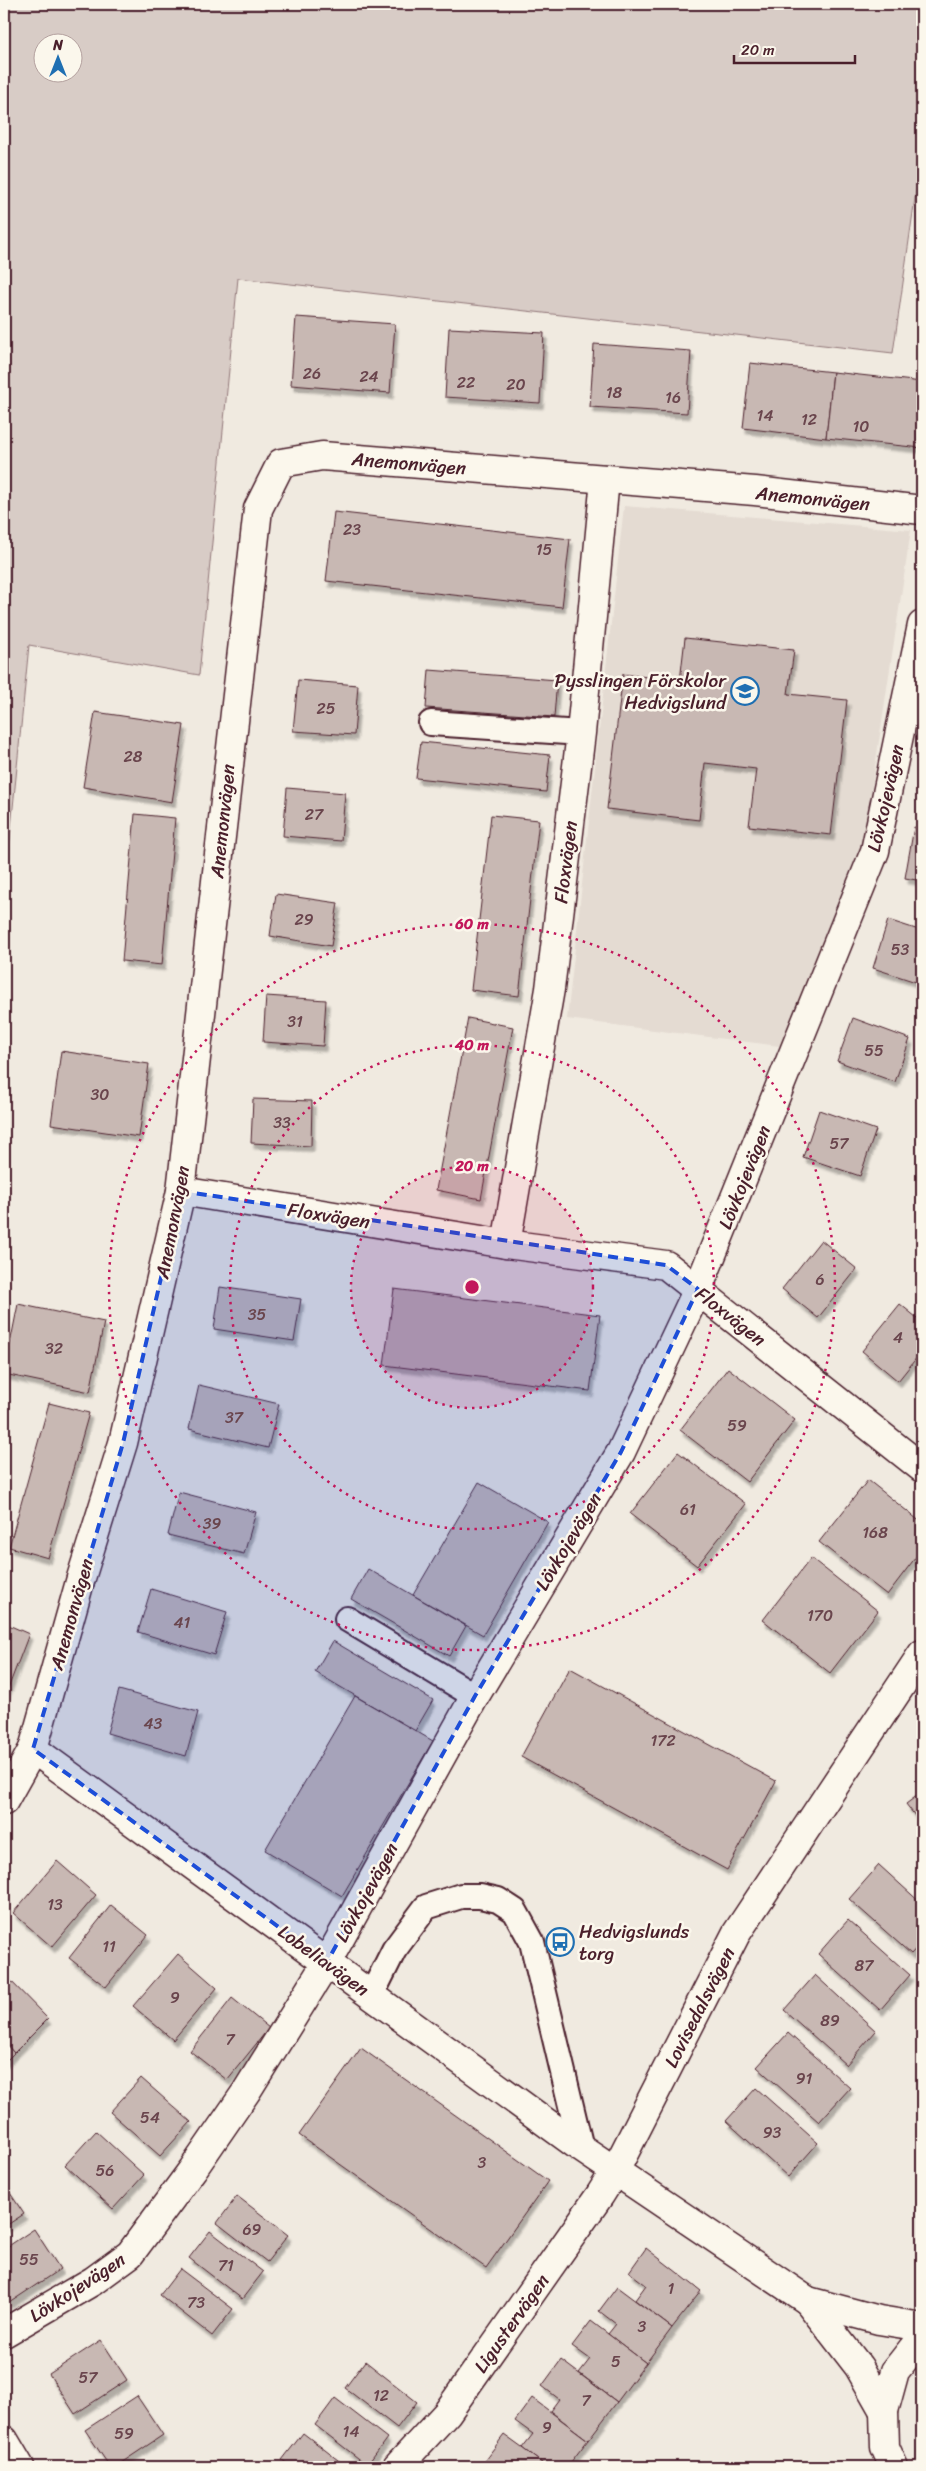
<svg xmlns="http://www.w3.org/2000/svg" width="926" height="2471" font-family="Sriracha,sans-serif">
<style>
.built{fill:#e4dbd2}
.green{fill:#d8ccc6;stroke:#917678;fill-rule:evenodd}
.building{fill:#c8b8b3;stroke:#4a1f2b;filter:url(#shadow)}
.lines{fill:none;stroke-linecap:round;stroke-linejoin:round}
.service-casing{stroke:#4a1f2b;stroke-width:28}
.minor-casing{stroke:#4a1f2b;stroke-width:31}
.tertiary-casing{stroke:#4a1f2b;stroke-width:31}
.service{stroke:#fbf7ec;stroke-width:24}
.minor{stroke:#fbf7ec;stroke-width:28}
.tertiary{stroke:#fbf7ec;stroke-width:28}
.marked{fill:#1d4ed8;fill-opacity:0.2;stroke:#1d4ed8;stroke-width:4;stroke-dasharray:10 6;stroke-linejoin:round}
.ring{fill:none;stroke:#c2185b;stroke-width:2.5;stroke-dasharray:2.5 5}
.labels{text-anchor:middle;stroke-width:5;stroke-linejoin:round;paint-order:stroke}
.number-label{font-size:16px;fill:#6a454d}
.street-label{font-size:19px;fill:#4a1f2b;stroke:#fbf7ec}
.poi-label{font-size:19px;fill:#4a1f2b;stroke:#fbf7ec;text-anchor:end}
.centre{fill:#c2185b;stroke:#fbf7ec;stroke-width:2.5}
.ring-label{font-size:15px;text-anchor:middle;font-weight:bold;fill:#c2185b;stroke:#fbf7ec;stroke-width:5;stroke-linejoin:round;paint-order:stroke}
</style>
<defs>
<filter id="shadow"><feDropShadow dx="3" dy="5.5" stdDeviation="1" flood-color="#0004"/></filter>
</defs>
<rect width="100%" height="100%" fill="#f0eae0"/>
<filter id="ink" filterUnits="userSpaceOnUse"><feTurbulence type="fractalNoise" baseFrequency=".02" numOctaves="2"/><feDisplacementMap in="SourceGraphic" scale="10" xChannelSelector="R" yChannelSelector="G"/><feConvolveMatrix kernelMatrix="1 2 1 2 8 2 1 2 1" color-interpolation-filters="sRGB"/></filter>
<g filter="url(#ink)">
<path class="built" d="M624,506L911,530L862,853L787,1047L567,1019Z"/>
<path class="green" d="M4,4H922V149L893,353L238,278L199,675L29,645L4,899ZM42,42H72V72H42Z"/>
<g class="building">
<path d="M296,317L395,324L390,393L291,385Z"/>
<path d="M449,328L544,333L540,403L445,397Z"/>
<path d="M594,344L691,351L687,413L590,407Z"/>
<path d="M750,363L833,372L826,438L743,428Z"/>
<path d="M833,372L922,382V448L826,438Z"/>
<path d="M334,512L570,539L562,607L326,581Z"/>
<path d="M685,638L794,650L788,694L847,700L831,835L749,826L756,769L705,763L699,820L607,809L623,674L680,681Z"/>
<path d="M429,670L557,680L554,717L426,708Z"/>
<path d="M298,680L358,685L354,735L293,731Z"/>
<path d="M95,712L184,725L172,802L83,787Z"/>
<path d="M421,742L550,755L546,792L416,778Z"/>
<path d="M287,788L345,793L341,841L283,836Z"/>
<path d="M135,814L175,818L162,965L122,961Z"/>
<path d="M491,815L539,820L519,996L471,990Z"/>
<path d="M914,827L922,829V881L905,878Z"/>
<path d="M276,894L338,903L331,946L270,936Z"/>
<path d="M888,920L922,931V984L873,968Z"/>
<path d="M266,996L326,1000L323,1046L263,1042Z"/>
<path d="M468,1018L513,1027L481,1199L436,1190Z"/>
<path d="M853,1018L910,1039L895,1082L837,1061Z"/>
<path d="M61,1051L149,1064L139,1137L51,1124Z"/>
<path d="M253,1099L312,1101L311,1146L251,1143Z"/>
<path d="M819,1110L876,1130L860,1176L803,1157Z"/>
<path d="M821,1240L857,1269L818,1318L782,1289Z"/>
<path d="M220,1287L301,1299L294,1341L214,1329Z"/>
<path d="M394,1289L600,1315L590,1391L384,1365Z"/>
<path d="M18,1304L104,1322L90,1392L4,1374Z"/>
<path d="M900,1304L922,1322V1351L898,1381L862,1351Z"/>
<path d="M728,1368L795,1420L747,1482L680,1430Z"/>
<path d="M199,1385L279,1404L268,1448L189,1429Z"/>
<path d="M49,1403L89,1413L48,1558L9,1547Z"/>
<path d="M678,1452L746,1504L697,1566L630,1514Z"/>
<path d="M868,1480L922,1523V1549L887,1595L819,1542Z"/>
<path d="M479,1482L548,1522L483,1635L413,1595Z"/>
<path d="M179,1492L256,1512L244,1554L168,1535Z"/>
<path d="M811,1558L878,1611L830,1673L763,1620Z"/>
<path d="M368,1569L466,1626L449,1656L351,1599Z"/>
<path d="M151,1589L227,1612L214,1655L138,1632Z"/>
<path d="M4,1623L29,1634L4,1699Z"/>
<path d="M333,1641L433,1700L415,1731L315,1672Z"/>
<path d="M570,1668L776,1781L727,1870L521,1757Z"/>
<path d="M119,1690L198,1712L186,1756L107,1733Z"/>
<path d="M355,1696L433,1741L342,1896L265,1850Z"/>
<path d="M922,1792V1825L906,1804Z"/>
<path d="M57,1861L96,1895L52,1947L13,1913Z"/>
<path d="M879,1865L922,1904V1942L911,1954L849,1899Z"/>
<path d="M111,1905L148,1935L106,1987L69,1958Z"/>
<path d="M848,1920L910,1975L880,2010L818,1954Z"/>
<path d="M178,1954L217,1988L173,2040L133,2006Z"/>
<path d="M4,1974L48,2019L14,2053L4,2042Z"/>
<path d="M815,1975L876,2031L846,2065L784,2010Z"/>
<path d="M232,1998L269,2028L227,2080L190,2051Z"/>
<path d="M788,2033L850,2088L819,2122L757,2067Z"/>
<path d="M4,2042L14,2053L4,2063Z"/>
<path d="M361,2048L548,2181L486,2268L299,2135Z"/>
<path d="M141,2078L191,2122L160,2156L110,2112Z"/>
<path d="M756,2088L818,2143L788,2177L726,2121Z"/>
<path d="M96,2131L144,2175L113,2209L65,2165Z"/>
<path d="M4,2184L24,2214L4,2227Z"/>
<path d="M237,2196L288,2235L267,2262L217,2223Z"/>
<path d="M34,2229L60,2269L9,2303L4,2295V2249Z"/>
<path d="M210,2231L263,2272L242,2299L189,2258Z"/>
<path d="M646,2248L701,2291L672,2328L635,2300L646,2285L629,2272Z"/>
<path d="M180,2269L233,2309L212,2336L160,2295Z"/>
<path d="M617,2287L672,2328L646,2363L608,2334L616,2324L599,2311Z"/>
<path d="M591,2321L646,2363L617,2402L579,2373L590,2359L572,2346Z"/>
<path d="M101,2340L127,2380L75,2414L49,2374Z"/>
<path d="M561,2360L617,2402L588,2440L550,2411L559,2399L542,2386Z"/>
<path d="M365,2361L417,2402L397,2428L345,2388Z"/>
<path d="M137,2396L163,2435L115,2467H110L85,2430Z"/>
<path d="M335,2398L387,2438L367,2465L315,2425Z"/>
<path d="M532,2398L588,2440L567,2467H547L522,2448L533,2434L515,2421Z"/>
<path d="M303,2433L347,2467H292L282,2460Z"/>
<path d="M504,2435L522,2448L547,2467H494L485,2460Z"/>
</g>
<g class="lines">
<defs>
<g id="service">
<path d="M431,723L581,733"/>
<path d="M347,1619L475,1696"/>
<path d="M372,1994L394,1950L426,1907L461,1896H480L498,1900L515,1911L532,1942L581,2148"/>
</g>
<g id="minor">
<path d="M181,1191L506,1244L666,1265L922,1468"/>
<path d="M506,1244L550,989L581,733L605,479"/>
<path d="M33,1749L581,2148L808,2301L859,2367L884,2411"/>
<path d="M4,1801L33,1749L81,1578L123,1443L181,1191L258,509L281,463L322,456L755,491L922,510"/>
<path d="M808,2301L879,2320L922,2327"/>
<path d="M4,2333L93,2281L130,2254L193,2169L246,2092L327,1962L475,1696L621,1452L698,1289L875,851L922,625"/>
<path d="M4,2440L20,2467"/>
<path d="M397,2467L447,2413L600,2195L615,2171L736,1934L922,1654"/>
</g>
<path id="tertiary" d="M894,2467L885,2447L884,2411L895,2371L917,2343L922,2341"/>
</defs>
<use href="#service" class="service-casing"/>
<use href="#minor" class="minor-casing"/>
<use href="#tertiary" class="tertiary-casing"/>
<use href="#service" class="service"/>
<use href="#minor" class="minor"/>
<use href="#tertiary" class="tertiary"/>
</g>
</g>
<path class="marked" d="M181,1191L666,1265L698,1289L621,1452L475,1696L327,1962L33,1749L123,1443Z"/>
<circle cx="472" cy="1287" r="121" fill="#c2185b" fill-opacity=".12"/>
<g class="ring">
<circle cx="472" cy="1287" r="121"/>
<circle cx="472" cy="1287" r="242"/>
<circle cx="472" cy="1287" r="363"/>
</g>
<defs>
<symbol id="school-ring" viewBox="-11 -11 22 22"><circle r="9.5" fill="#fbf7ec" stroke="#1f6fb2" stroke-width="1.5"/><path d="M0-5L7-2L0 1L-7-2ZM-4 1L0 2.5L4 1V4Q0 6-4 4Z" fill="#1f6fb2"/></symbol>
<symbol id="bus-ring" viewBox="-11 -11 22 22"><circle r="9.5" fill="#fbf7ec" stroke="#1f6fb2" stroke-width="1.5"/><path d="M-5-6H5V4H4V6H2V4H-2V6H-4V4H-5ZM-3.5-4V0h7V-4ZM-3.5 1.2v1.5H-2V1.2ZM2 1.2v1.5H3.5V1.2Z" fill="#1f6fb2"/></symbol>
</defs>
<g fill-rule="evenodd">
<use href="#school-ring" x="729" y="675" width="32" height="32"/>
<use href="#bus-ring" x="544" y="1926" width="32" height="32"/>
</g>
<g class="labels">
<g class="number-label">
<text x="312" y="379">26</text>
<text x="369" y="382">24</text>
<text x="466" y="388">22</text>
<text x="516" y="390">20</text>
<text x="614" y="398">18</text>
<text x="673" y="403">16</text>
<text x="765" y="421">14</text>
<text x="809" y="425">12</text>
<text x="861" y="432">10</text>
<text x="352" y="535">23</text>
<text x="544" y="555">15</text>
<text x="326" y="714">25</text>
<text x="133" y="762">28</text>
<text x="314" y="820">27</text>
<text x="304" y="925">29</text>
<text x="900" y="955">53</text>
<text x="295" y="1027">31</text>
<text x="874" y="1056">55</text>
<text x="100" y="1100">30</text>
<text x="282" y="1128">33</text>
<text x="839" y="1149">57</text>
<text x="820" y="1285">6</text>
<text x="257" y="1320">35</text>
<text x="898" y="1343">4</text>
<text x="54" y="1354">32</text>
<text x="234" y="1423">37</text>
<text x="737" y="1431">59</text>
<text x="688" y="1515">61</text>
<text x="212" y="1529">39</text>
<text x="875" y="1538">168</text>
<text x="820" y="1621">170</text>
<text x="182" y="1628">41</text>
<text x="153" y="1729">43</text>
<text x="663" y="1746">172</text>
<text x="55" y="1910">13</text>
<text x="109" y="1952">11</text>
<text x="864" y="1971">87</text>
<text x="175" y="2003">9</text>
<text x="830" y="2026">89</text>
<text x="230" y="2045">7</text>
<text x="804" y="2084">91</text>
<text x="150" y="2123">54</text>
<text x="772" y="2138">93</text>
<text x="482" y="2168">3</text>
<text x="105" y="2176">56</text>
<text x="252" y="2235">69</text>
<text x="29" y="2265">55</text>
<text x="226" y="2271">71</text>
<text x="671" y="2294">1</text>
<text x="196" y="2308">73</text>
<text x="642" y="2332">3</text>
<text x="616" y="2367">5</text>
<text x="88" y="2383">57</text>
<text x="381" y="2401">12</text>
<text x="586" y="2406">7</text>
<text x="547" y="2433">9</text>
<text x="351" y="2437">14</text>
<text x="124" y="2439">59</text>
</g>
<g class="street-label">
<text transform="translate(409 463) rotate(5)" y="7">Anemonvägen</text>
<text transform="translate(813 498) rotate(6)" y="7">Anemonvägen</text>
<text transform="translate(885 798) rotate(-77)" y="7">Lövkojevägen</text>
<text transform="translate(222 821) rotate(-84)" y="7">Anemonvägen</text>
<text transform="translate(565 862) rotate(-83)" y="7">Floxvägen</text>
<text transform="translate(744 1177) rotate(-68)" y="7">Lövkojevägen</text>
<text transform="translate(329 1215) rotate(9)" y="7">Floxvägen</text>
<text transform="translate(172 1222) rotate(-79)" y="7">Anemonvägen</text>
<text transform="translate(731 1316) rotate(38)" y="7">Floxvägen</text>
<text transform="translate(568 1541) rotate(-59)" y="7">Lövkojevägen</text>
<text transform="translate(71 1614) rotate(-74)" y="7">Anemonvägen</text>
<text transform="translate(366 1892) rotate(-61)" y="7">Lövkojevägen</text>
<text transform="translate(324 1960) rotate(36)" y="7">Lobeliavägen</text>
<text transform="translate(699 2007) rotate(-63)" y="7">Lovisedalsvägen</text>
<text transform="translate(77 2287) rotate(-33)" y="7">Lövkojevägen</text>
<text transform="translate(511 2323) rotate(-55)" y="7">Ligustervägen</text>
</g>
<g class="poi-label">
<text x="726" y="687">Pysslingen Förskolor<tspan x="726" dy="22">Hedvigslund</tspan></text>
<text x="579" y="1938" text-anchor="start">Hedvigslunds<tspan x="579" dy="22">torg</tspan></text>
</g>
</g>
<circle cx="472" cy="1287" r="8" class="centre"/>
<g class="ring-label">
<text x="472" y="929">60 m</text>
<text x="472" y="1050">40 m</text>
<text x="472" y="1171">20 m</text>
</g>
<rect width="926" height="2471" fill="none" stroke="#fbf7ec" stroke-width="20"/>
<rect x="10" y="10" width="906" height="2451" fill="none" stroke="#4a1f2b" stroke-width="2" filter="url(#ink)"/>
<g transform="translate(58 58)"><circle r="24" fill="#fbf7ec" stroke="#b4a19f"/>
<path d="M0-4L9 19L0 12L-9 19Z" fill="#1f6fb2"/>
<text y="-8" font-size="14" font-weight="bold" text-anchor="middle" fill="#4a1f2b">N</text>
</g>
<path d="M734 55v8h121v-8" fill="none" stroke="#4a1f2b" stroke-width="2.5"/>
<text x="741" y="55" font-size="15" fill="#4a1f2b" stroke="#fbf7ec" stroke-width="4" paint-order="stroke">20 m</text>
</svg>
